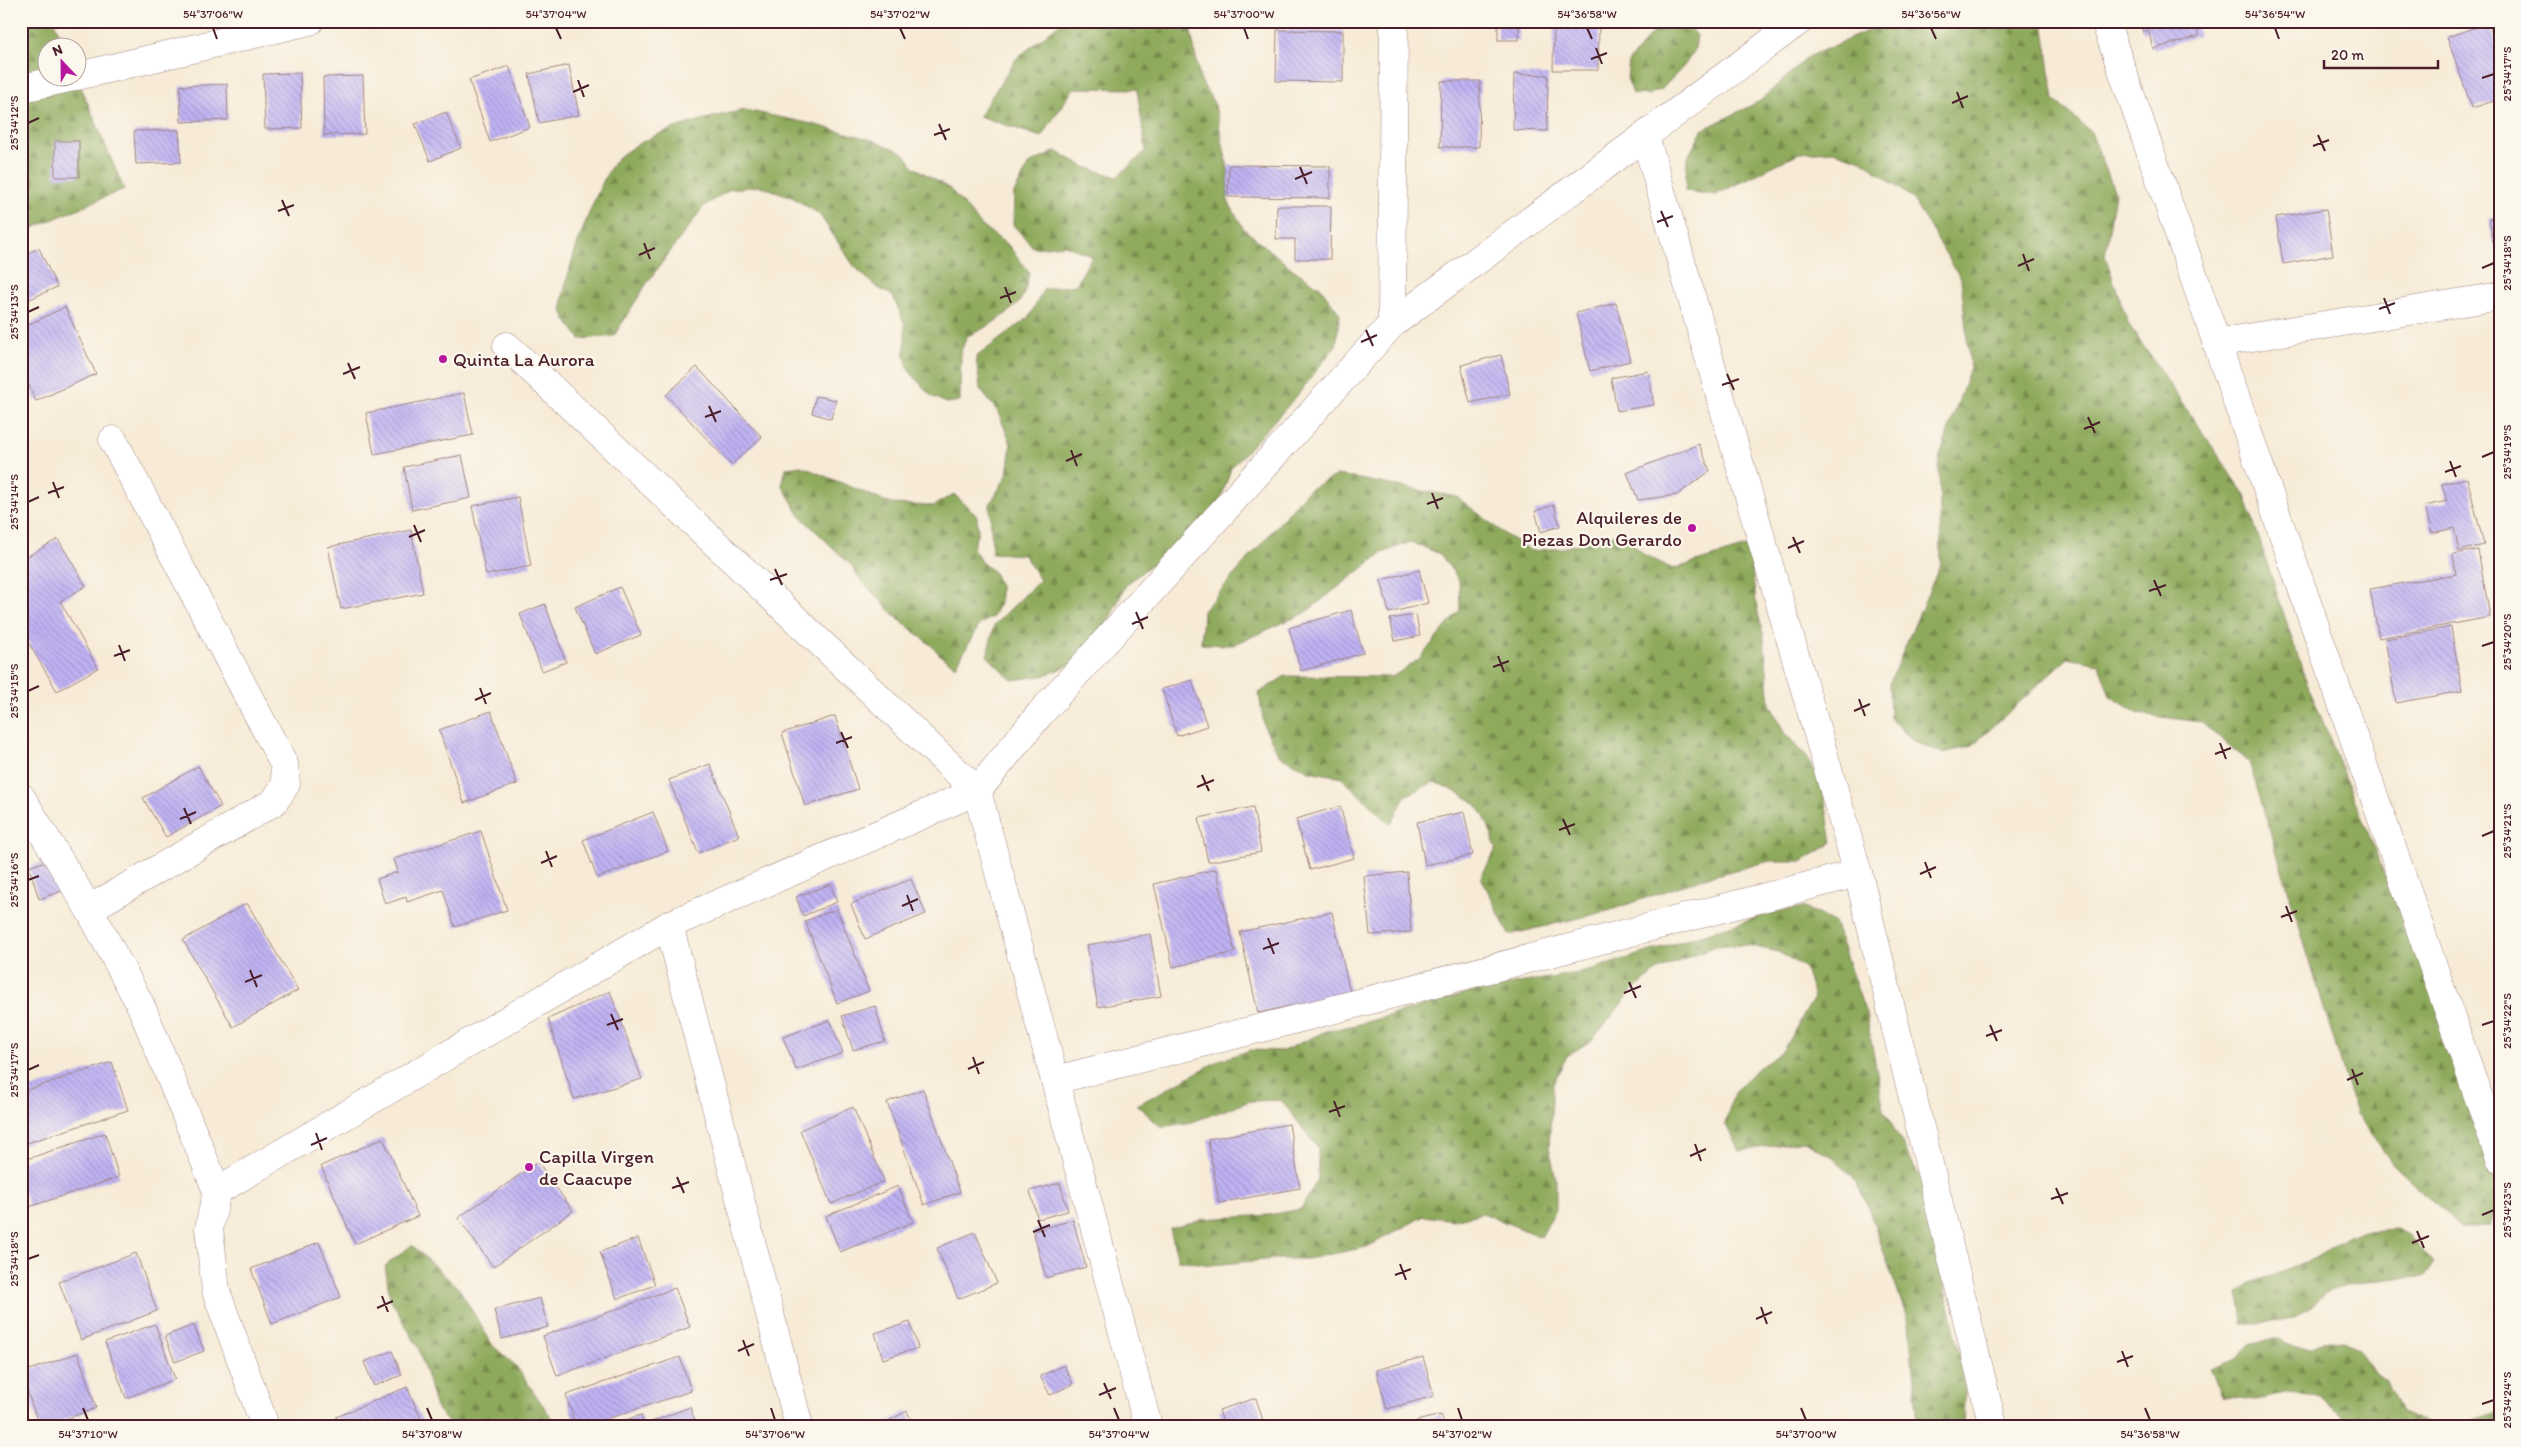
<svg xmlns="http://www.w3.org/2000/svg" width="2521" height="1447" font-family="Itim,sans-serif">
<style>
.forest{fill:url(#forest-firs);stroke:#6c6444}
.building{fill:url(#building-back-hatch)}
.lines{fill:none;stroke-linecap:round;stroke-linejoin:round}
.minor-casing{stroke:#a08581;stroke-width:29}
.minor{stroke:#fff;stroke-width:28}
.ticks{fill:none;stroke:#4a1f2b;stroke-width:2}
.poi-dot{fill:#b5179e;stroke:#fbf7ec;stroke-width:2}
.labels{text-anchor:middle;stroke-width:4.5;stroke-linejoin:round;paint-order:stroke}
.poi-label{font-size:19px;fill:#4a1f2b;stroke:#fbf7ec;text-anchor:start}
.neatline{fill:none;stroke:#4a1f2b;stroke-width:2}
.ticks-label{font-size:12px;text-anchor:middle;fill:#4a1f2b}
</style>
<defs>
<pattern id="forest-firs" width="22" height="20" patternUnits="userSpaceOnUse" patternTransform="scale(1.25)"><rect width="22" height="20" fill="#8eaa5c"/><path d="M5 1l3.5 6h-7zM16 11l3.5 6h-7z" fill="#768a4c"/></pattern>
<pattern id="building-back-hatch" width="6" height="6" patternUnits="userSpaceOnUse" patternTransform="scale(1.25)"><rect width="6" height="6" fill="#c0b3f4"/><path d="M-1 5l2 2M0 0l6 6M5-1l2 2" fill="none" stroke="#9e91c6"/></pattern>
</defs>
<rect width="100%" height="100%" fill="#fbf7ec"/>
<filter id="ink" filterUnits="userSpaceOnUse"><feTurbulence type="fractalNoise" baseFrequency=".02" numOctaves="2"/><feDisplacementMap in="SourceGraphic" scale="10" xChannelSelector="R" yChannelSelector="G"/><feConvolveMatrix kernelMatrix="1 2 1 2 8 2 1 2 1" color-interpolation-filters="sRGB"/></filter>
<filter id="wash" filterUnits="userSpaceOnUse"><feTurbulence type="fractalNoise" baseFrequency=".0096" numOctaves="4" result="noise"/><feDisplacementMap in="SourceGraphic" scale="20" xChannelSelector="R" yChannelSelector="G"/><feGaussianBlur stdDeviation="1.12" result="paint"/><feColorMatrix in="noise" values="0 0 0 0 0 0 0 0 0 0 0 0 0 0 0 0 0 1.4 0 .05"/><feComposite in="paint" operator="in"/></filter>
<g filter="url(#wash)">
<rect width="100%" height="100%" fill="#f7ebd7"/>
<g class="forest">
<path d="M21,21H54L65,47L48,48V78H77L124,189L21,233Z"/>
<path d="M1063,21H1189L1200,79L1215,105L1228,169V201L1244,229L1294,270L1320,287L1340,314L1336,345L1296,397L1231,468L1221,499L1202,523L1126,585L1098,642L1072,664L1043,676L1012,680L987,656L994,625L1040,580L1024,555L992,553L990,504L1007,475L1011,444L998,412L980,389L976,357L1029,317L1044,289L1076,285L1092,256L1065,245L1034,248L1013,225L1014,193L1029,164L1056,151L1085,167L1117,177L1146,151L1137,89L1074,88L1041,137L979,116L1016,59Z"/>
<path d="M1662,21H1681L1697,35L1695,50L1684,66L1662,89L1648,95L1633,94L1627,78L1629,61Z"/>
<path d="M1890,21H2043L2054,100L2091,132L2115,192L2105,256L2129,325L2244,493L2304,675L2495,1146L2499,1196L2490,1227H2460L2393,1164L2356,1113L2249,762L2201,722L2139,714L2110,696L2099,664L2068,658L1972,746L1943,753L1914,742L1890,718L1889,684L1941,563L1939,459L1970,367L1961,279L1912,198L1862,160L1833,151L1799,153L1715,195L1685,191L1687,159L1702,130L1760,101L1808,57Z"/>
<path d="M745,110L808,123L873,140L904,153L914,167L950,189L982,226L1009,246L1029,272C1027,282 1026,293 1019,302C1008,315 983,330 967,336L961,351L960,401L946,403L931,396L909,371L905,356V325L893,296L875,286L854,266L819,214L792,197L761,186L730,189L704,206L647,283L614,336L580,339C575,331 566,322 563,313C556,292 601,172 618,158C649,131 706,118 745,110Z"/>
<path d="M801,466L892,504L933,506L954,494L977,516L978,531L973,548L981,562L994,572L1000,586V602L993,617L980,624L956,666L942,657L932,646L896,617L859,578L851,565L800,516L782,485L786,468Z"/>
<path d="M1337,475L1457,497L1506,535L1532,551L1562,548L1621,533L1645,555L1673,569L1749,546L1757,609L1764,638L1770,704L1784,732L1805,755L1822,782L1832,843L1803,861H1770L1704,878L1608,911L1509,935L1481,877L1496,849C1483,805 1477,799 1434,782L1405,796L1391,825L1341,777L1309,771L1279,755L1264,726L1259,693L1285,676L1392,677L1418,660L1460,610L1459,580L1440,554L1411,542L1382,553L1305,613L1233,645L1201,644L1203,611L1308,490Z"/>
<path d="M1803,907L1834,922L1866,1014L1884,1110L1943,1220L1944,1284L1965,1376L1963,1426L1918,1425L1909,1324L1867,1204L1853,1177L1831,1156L1804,1141L1739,1151L1725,1123L1734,1093L1755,1070L1781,1053L1814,998L1805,968L1778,952L1747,945L1715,946L1658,970L1632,991L1592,1040L1567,1056L1553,1084L1549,1147L1556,1179V1210L1541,1237L1483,1213L1454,1220L1424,1216L1367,1247L1307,1259H1275L1211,1265L1178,1260L1170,1229L1203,1219L1269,1215L1301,1209L1318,1179V1148L1281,1100L1250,1101L1192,1122L1161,1127L1137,1105L1220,1060L1251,1050L1283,1051L1326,1031L1356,1025L1483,989L1584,972L1771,913Z"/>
<path d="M2398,1229L2411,1237L2433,1263L2425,1276C2405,1276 2350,1283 2333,1290C2319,1296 2311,1308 2299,1316C2288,1323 2255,1323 2242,1323L2238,1293L2252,1283L2303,1264L2350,1236L2364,1231Z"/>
<path d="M412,1245L460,1290L493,1346L516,1366L551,1417L560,1426H451L436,1408L419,1349L390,1298L385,1266Z"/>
<path d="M2279,1339L2293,1346L2312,1347L2327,1341L2343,1342L2357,1349L2375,1374L2387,1382L2401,1412L2431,1425L2465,1423L2500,1411V1426H2339L2343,1416L2320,1396L2285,1393L2255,1401L2222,1397L2210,1368L2238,1357L2249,1346L2263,1340Z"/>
</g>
<g id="blocks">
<g class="building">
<rect x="1498" y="21" width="21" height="19"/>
<path d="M2140,21H2195L2199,36L2153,49L2148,30L2143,32Z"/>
<path d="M2215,21H2239V22L2217,28Z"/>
<path d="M2488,23L2500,57V72L2495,74L2500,88V99L2472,108L2447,37Z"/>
<path d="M1554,28H1599L1598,70H1553Z"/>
<path d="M1277,30L1343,31V82L1276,81Z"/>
<path d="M569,65L579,115L539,123L529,74Z"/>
<path d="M509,66L530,127L490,142L469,80Z"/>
<path d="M300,73L302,128L265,129L263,74Z"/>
<path d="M1514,74L1548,75L1547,131L1513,130Z"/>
<path d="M363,76L365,134L324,135L323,77Z"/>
<path d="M1441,81H1480L1479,147H1440Z"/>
<path d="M227,84L228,120L181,122L180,86Z"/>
<path d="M446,112L461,148L430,161L415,124Z"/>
<path d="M179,130L181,162L136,164L134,131Z"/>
<rect x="55" y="141" width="24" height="36"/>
<path d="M1229,165L1330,166V198L1228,197Z"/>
<path d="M1277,206H1331L1330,259H1295V239H1276Z"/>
<path d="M2326,209L2333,255L2283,264L2276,217Z"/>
<path d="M2500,216V245L2494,247L2489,219Z"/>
<path d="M39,248L57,287L21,303V256Z"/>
<path d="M1616,303L1630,361L1590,371L1576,313Z"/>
<path d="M65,307L96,374L36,401L21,369V328Z"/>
<path d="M1501,355L1510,394L1470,403L1461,365Z"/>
<path d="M697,367L762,437L731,465L666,395Z"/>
<path d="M1648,371L1654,405L1617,411L1611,378Z"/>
<path d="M464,393L473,435L374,454L366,413Z"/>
<path d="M816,396L836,400L831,419L812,413Z"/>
<path d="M1699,444L1710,471L1677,495L1638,500L1627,473Z"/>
<path d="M462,455L471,498L412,510L404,467Z"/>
<path d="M2467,478L2484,545L2459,551L2454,528L2432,533L2425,506L2447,501L2442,484Z"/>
<path d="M518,497L531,566L486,575L472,506Z"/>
<path d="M1554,505L1560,526L1541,532L1535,511Z"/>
<path d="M411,530L423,593L341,609L328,547Z"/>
<path d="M58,539L86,586L60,601L98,668L57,691L21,630V560Z"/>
<path d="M2478,550L2490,617L2379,638L2370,589L2456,574L2453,554Z"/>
<path d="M1419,570L1428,603L1389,613L1381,580Z"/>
<path d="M620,587L641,635L595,654L575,607Z"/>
<path d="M545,604L566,662L542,671L520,614Z"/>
<path d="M1351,610L1363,653L1301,671L1289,628Z"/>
<path d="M1416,615L1420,636L1395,641L1390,619Z"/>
<path d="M2451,627L2462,691L2396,703L2385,639Z"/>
<path d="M1192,680L1207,726L1177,736L1162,689Z"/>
<path d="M491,711L517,784L464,803L439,730Z"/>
<path d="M835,716L858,789L805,806L782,733Z"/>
<path d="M710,764L739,836L698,853L669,780Z"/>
<path d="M198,766L221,806L166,837L143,798Z"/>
<path d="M1340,806L1354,858L1310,870L1296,819Z"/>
<path d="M1253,807L1261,852L1208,862L1199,818Z"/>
<path d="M653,812L668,851L597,878L583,840Z"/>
<path d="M1464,812L1473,855L1425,865L1417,822Z"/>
<path d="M481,831L507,910L455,927L443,890L407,902L406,897L385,904L377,879L398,872L394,859Z"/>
<path d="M54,858L65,890L39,899L29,867Z"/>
<path d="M1216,869L1235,952L1173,967L1154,884Z"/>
<path d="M1407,872L1411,932L1370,935L1364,876Z"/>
<path d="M911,879L926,914L865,939L851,904Z"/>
<path d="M831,884L837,902L803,916L796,897Z"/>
<path d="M247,903L298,990L233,1027L183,940Z"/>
<path d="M837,909L869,991L837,1003L805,921Z"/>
<path d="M1332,912L1350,993L1258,1013L1240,932Z"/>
<path d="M1150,934L1161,996L1098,1007L1087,945Z"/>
<path d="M610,991L642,1079L574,1099L548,1019Z"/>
<path d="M875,1006L885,1041L853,1050L842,1016Z"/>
<path d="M830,1020L843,1053L796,1070L783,1037Z"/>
<path d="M112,1062L128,1110L21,1145V1092Z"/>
<path d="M923,1089L960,1192L924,1205L887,1102Z"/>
<path d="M853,1107L884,1181L831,1204L800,1130Z"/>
<path d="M1289,1124L1300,1188L1219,1203L1208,1139Z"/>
<path d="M105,1133L119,1177L29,1207L21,1184V1161Z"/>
<path d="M383,1138L418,1216L355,1244L321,1166Z"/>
<path d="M538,1162L573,1211L493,1267L458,1218Z"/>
<path d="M1060,1183L1068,1211L1038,1219L1030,1191Z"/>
<path d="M898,1186L913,1222L840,1252L826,1216Z"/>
<path d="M1073,1220L1086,1267L1046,1278L1033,1231Z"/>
<path d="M975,1232L997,1283L958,1299L937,1248Z"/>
<path d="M638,1238L655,1285L617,1299L600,1252Z"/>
<path d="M319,1242L341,1297L272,1324L251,1269Z"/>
<path d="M136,1253L157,1311L81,1340L59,1282Z"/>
<path d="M675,1288L690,1327L557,1376L543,1336Z"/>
<path d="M540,1298L548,1327L502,1339L494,1310Z"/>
<path d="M910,1322L918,1348L883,1359L875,1333Z"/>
<path d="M155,1324L175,1379L126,1398L105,1342Z"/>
<path d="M194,1325L204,1351L175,1362L165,1336Z"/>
<path d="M392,1351L402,1375L374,1386L364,1362Z"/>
<path d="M78,1353L96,1408L47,1426H39L21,1373Z"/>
<path d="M680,1357L691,1391L585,1426H576L566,1395Z"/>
<path d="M1423,1357L1434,1396L1387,1409L1376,1370Z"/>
<path d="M1064,1365L1073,1384L1050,1395L1040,1376Z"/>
<path d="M407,1387L422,1421L410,1426H340L336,1417Z"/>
<path d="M1256,1398L1264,1424L1257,1426H1224L1219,1410Z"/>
<path d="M690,1407L697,1426H650L649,1423Z"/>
<path d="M907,1411L914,1426H879Z"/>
<path d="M641,1415L644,1426H618L617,1423Z"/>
<path d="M1441,1415L1445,1426H1417L1416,1421Z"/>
</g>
</g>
</g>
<g filter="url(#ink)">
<use href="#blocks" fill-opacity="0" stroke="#a08581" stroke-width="1"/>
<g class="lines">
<defs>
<g id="minor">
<path d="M2105,21L2500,1159"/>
<path d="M78,76L310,21"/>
<path d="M27,87L69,78"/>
<path d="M1645,136L1858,873L1993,1426"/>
<path d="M1392,324L1394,21"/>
<path d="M2216,343L2500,296"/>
<path d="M507,346L977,791L1148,1426"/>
<path d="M21,797L89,909L141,1006L217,1191L209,1228L216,1291L265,1426"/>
<path d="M89,909L274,802L286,784L284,764L113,440"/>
<path d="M669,925L799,1426"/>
<path d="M1055,1080L1297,1019L1858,873"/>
<path d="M217,1191L669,925L977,791L1039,715L1392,324L1799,21"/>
</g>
</defs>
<use href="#minor" class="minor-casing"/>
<use href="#minor" class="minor"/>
</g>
</g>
<path class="ticks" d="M213,28L217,39M556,28L561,39M900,28L905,39M1244,28L1248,39M1587,28L1592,39M1931,28L1936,39M2275,28L2279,39M1596,48L1602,64M1591,59L1607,53M2482,78L2494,74M578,80L584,97M573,92L589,85M1957,92L1963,108M1952,103L1968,96M28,123L39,118M939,124L946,140M934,135L950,129M2318,135L2325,151M2313,146L2329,140M1300,167L1307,184M1295,179L1312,172M282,200L289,216M278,211L294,205M1661,211L1668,227M1657,222L1673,216M644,243L650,259M2023,254L2029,271M639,255L655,248M2018,266L2034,259M2482,268L2494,263M1005,287L1011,303M1000,298L1016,292M2384,298L2390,314M2379,309L2395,303M28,312L39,307M1366,330L1373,346M1361,342L1377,335M348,363L355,379M343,374L360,367M1727,374L1734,390M1722,385L1739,379M709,406L716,422M705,417L721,411M2088,417L2095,433M2084,429L2100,422M1071,450L1077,466M2482,457L2494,452M1066,461L1082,454M2450,461L2456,477M2445,472L2461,466M53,482L59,498M48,493L64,487M1432,493L1438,509M28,502L39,497M1427,504L1443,498M414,525L421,542M409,537L425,530M1793,537L1800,553M1788,548L1804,541M775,569L782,585M770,580L787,574M2154,580L2161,596M2149,591L2166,585M1136,612L1143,629M1132,624L1148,617M119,645L125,661M2482,646L2494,642M114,656L130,650M1498,656L1504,672M1493,667L1509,661M480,688L486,704M28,691L39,686M1859,699L1865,716M475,700L491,693M1854,711L1870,704M841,732L848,748M836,743L852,737M2220,743L2226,759M2215,754L2231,748M1202,775L1209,791M1197,787L1214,780M184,808L191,824M180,819L196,812M1563,819L1570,835M1559,830L1575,824M2482,836L2494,831M546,851L552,867M1925,862L1931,878M541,863L557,856M1920,874L1936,867M28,880L39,876M907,895L913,911M902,906L918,899M2286,906L2292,922M2281,917L2297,911M1268,938L1274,954M1263,949L1279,943M250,970L257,987M245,982L262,975M1629,982L1636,998M1624,993L1641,986M611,1014L618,1030M607,1025L623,1019M1990,1025L1997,1041M2482,1025L2494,1021M1986,1036L2002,1030M973,1057L979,1074M968,1069L984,1062M2352,1069L2358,1085M28,1070L39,1065M2347,1080L2363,1073M1334,1101L1340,1117M1329,1112L1345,1106M316,1133L322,1150M1695,1144L1701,1161M311,1145L327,1138M1690,1156L1706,1149M677,1177L684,1193M672,1188L689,1182M2056,1188L2063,1204M2051,1199L2068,1193M2482,1215L2494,1210M1038,1220L1045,1237M2417,1231L2424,1248M1033,1232L1050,1225M2412,1243L2429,1236M28,1259L39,1255M1400,1264L1406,1280M1395,1275L1411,1269M382,1296L388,1312M1761,1307L1767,1324M377,1308L393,1301M1756,1319L1772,1312M743,1340L749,1356M738,1351L754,1344M2122,1351L2128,1367M2117,1362L2133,1356M1104,1383L1111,1399M1099,1395L1116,1388M2482,1404L2494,1400M83,1408L88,1420M427,1408L432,1420M771,1408L775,1420M1114,1408L1119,1420M1458,1408L1462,1420M1801,1408L1806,1420M2145,1408L2150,1420"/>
<g class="poi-dot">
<circle cx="443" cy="359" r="5"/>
<circle cx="1692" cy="528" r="5"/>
<circle cx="529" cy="1167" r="5"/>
</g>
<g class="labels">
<g class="poi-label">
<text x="453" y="366">Quinta La Aurora</text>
<text x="1682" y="524" text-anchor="end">Alquileres de<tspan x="1682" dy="22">Piezas Don Gerardo</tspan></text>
<text x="539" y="1163">Capilla Virgen<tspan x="539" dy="22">de Caacupe</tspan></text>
</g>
</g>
<rect width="2521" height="1447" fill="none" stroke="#fbf7ec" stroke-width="55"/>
<g transform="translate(62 62) rotate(338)"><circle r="24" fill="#fbf7ec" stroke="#b4a19f"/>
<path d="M0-4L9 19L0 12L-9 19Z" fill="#b5179e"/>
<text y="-8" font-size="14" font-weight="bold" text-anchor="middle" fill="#4a1f2b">N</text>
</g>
<path d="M2324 60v8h114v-8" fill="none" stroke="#4a1f2b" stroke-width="2.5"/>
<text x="2331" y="60" font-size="15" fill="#4a1f2b" stroke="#fbf7ec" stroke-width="4" paint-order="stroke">20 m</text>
<rect x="28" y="28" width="2466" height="1392" class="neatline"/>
<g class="ticks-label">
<text x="213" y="18">54°37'06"W</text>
<text x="556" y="18">54°37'04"W</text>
<text x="900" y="18">54°37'02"W</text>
<text x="1244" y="18">54°37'00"W</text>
<text x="1587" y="18">54°36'58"W</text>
<text x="1931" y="18">54°36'56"W</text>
<text x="2275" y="18">54°36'54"W</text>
<text transform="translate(2507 74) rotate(-90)" y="4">25°34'17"S</text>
<text transform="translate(14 123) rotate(-90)" y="4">25°34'12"S</text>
<text transform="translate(2507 263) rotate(-90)" y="4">25°34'18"S</text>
<text transform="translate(14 312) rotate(-90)" y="4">25°34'13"S</text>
<text transform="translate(2507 452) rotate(-90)" y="4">25°34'19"S</text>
<text transform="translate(14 502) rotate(-90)" y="4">25°34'14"S</text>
<text transform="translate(2507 642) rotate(-90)" y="4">25°34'20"S</text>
<text transform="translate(14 691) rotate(-90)" y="4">25°34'15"S</text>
<text transform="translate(2507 831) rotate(-90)" y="4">25°34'21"S</text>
<text transform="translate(14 880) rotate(-90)" y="4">25°34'16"S</text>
<text transform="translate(2507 1021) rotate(-90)" y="4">25°34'22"S</text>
<text transform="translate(14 1070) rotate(-90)" y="4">25°34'17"S</text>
<text transform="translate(2507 1210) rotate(-90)" y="4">25°34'23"S</text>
<text transform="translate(14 1259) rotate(-90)" y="4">25°34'18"S</text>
<text transform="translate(2507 1400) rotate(-90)" y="4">25°34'24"S</text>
<text x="88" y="1438">54°37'10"W</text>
<text x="432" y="1438">54°37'08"W</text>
<text x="775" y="1438">54°37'06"W</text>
<text x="1119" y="1438">54°37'04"W</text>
<text x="1462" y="1438">54°37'02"W</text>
<text x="1806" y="1438">54°37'00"W</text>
<text x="2150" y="1438">54°36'58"W</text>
</g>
</svg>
